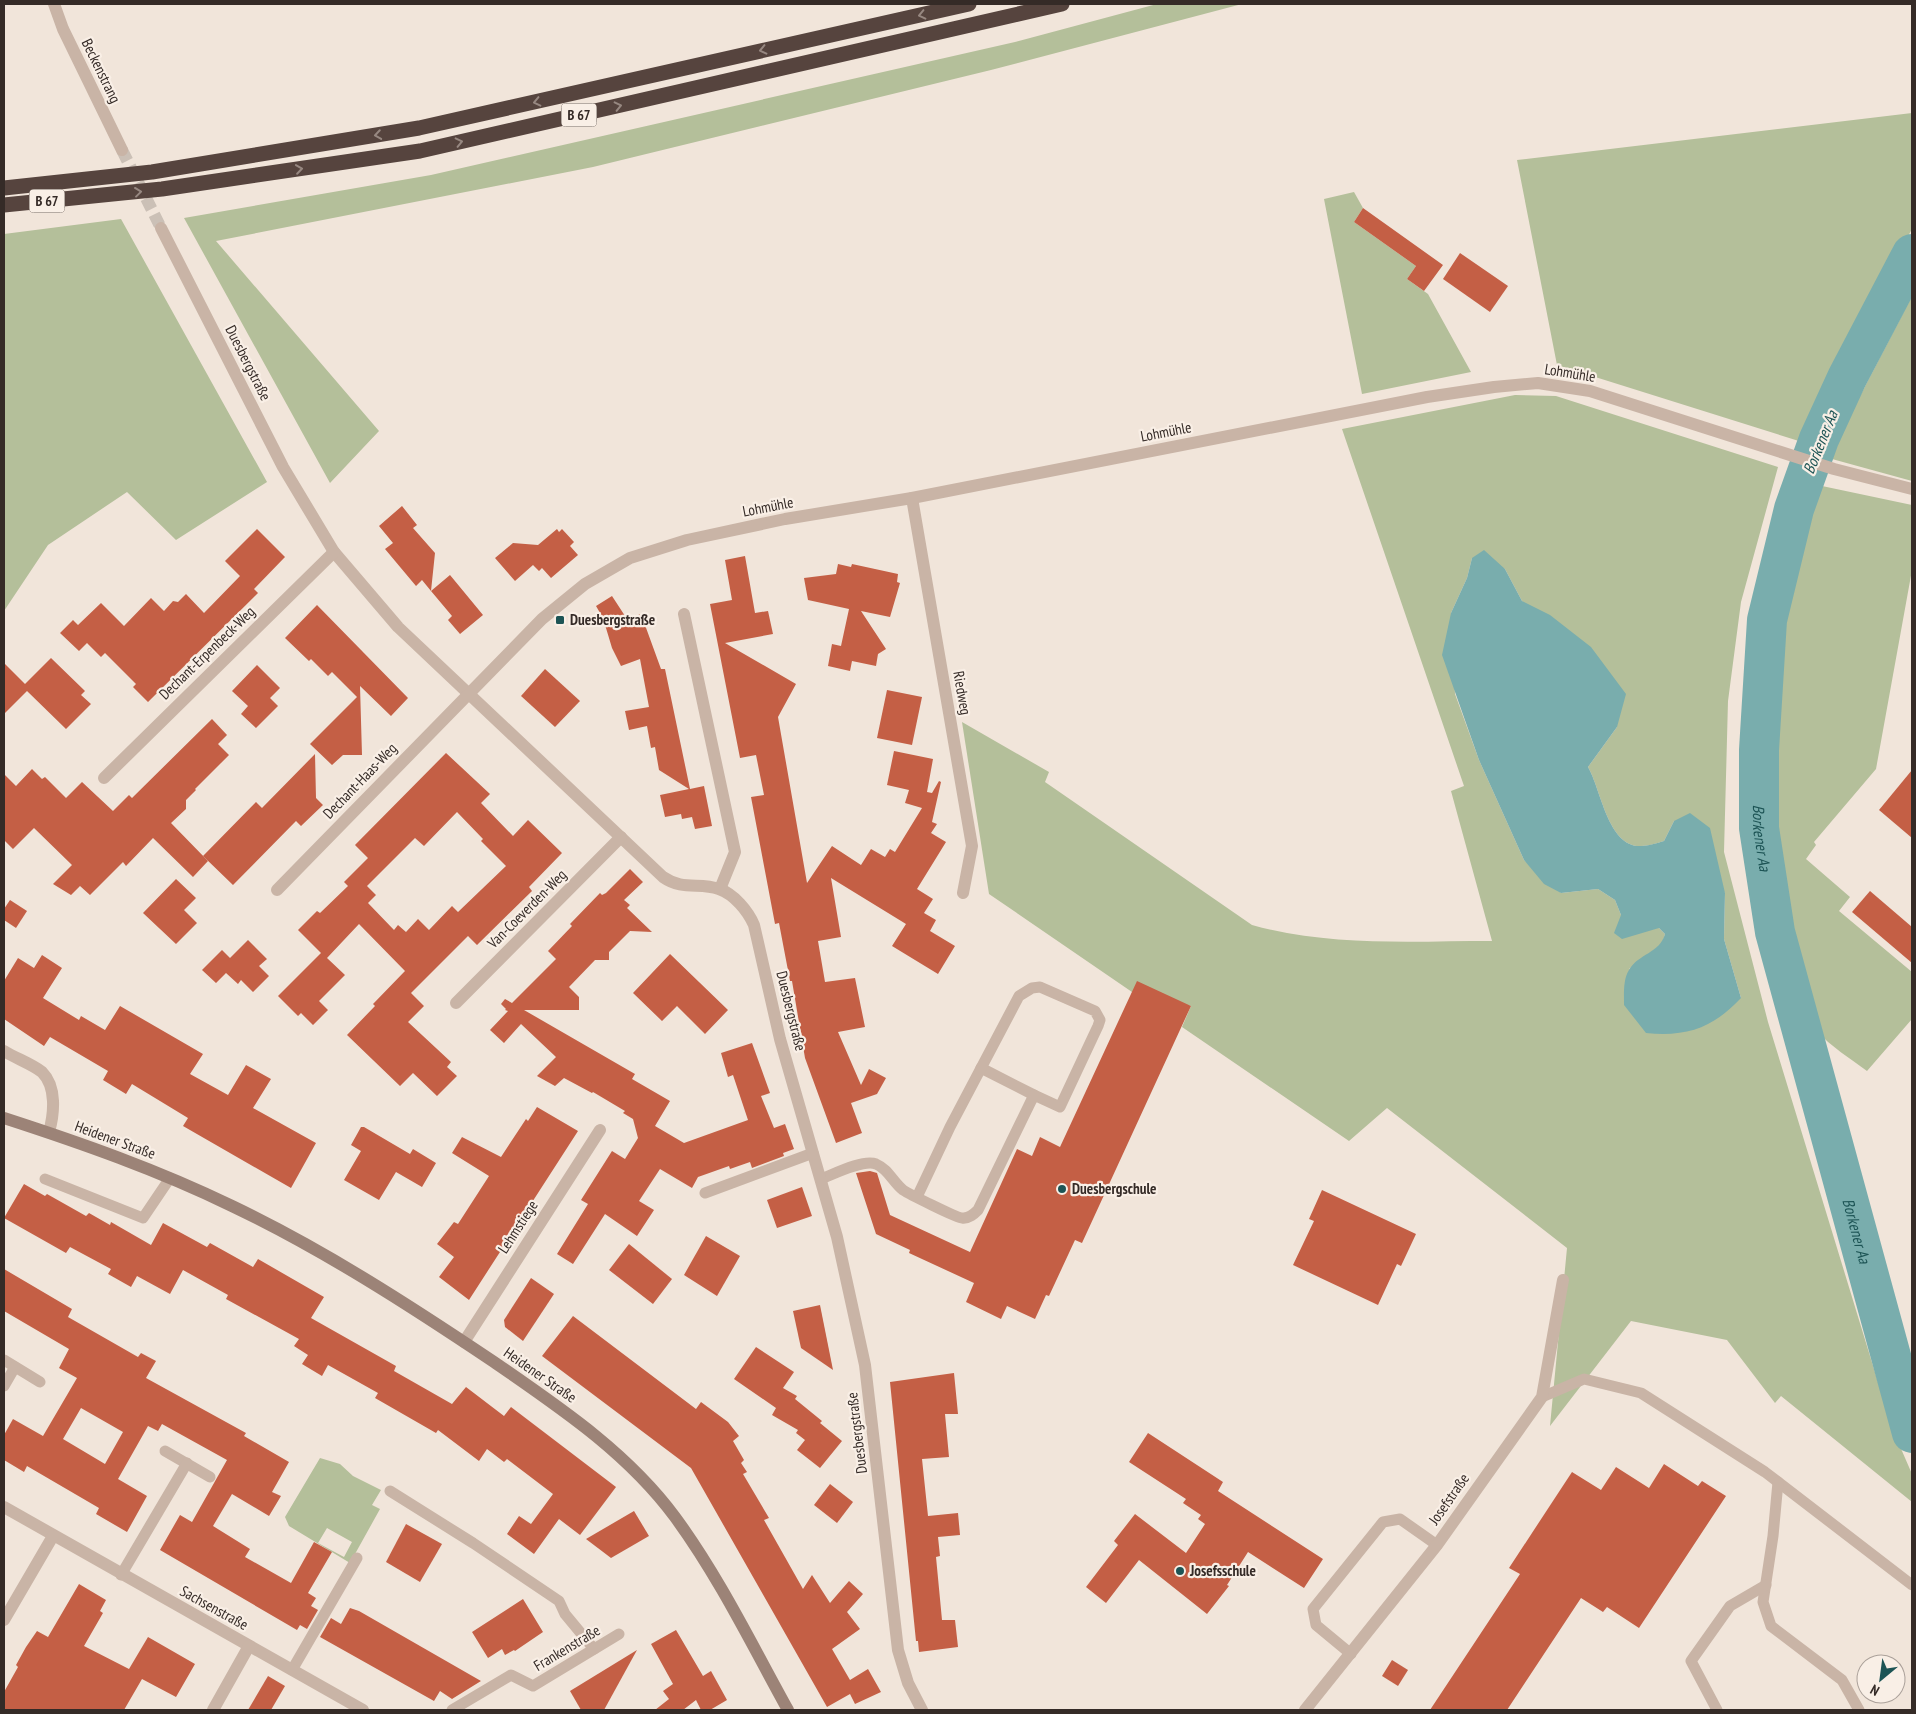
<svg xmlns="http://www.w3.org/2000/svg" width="1916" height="1714" font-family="'PT Sans Narrow',sans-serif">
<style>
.green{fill:#b4bf9a;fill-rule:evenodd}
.water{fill:#79adad}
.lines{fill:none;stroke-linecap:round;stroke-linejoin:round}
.river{stroke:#79adad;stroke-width:40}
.building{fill:#c45f45;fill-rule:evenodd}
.street-tunnel{stroke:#cbc0b6;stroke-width:12;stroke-dasharray:12 6;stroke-linecap:butt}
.lane{stroke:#c9b4a6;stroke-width:11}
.street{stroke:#c9b4a6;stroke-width:12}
.secondary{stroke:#9c8377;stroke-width:12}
.highway{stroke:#56443e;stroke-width:15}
.oneway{stroke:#978881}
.poi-dot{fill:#1d5455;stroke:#f9efe6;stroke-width:2}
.labels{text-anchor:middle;stroke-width:4.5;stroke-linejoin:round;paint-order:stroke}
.shield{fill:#f9efe6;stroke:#706660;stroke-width:1}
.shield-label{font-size:14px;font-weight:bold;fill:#352b27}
.street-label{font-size:15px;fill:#352b27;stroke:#f9efe6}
.poi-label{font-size:15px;font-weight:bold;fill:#352b27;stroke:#f9efe6;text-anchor:start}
.water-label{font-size:16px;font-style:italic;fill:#1d5455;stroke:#f9efe6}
</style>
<rect width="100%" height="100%" fill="#f1e5da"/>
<g class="green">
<path d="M1157,4H1242L991,70L593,167L216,241L379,431L330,483L184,218L431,175L1015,42Z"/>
<path d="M1912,113V229L1846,348L1802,442L1557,365L1517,160Z"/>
<path d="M1354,192L1363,208L1354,222L1416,266L1407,279L1428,294L1471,372L1362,394L1324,199Z"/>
<path d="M121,219L267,482L176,540L127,492L48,545L4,611V234Z"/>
<path d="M1912,296V481L1832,459L1847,421Z"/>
<path d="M1515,395L1556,396L1778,467L1741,602L1728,701L1724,852L1768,1022L1892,1428L1912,1474V1502L1781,1396L1775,1403L1727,1340L1631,1321L1550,1426L1567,1248L1387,1108L1349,1141L1182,1027L1191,1006L1132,992L989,894L962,722L1049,772L1045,782L1252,925C1331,947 1412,941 1492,941L1451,791L1464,786L1342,429ZM1472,558L1505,569L1522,601L1617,727L1588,767C1601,789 1608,848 1641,846C1649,846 1657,843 1664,841L1674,821L1725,893L1724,939L1741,998L1629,969L1662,944L1665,934L1659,928L1621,915L1615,900L1598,889L1561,893L1524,860L1479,760L1455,694L1451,613L1467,578Z"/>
<path d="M1822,486L1912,505V570L1876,769L1814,842L1816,845L1806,859L1850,897L1839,911L1912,972V1019L1867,1071C1851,1059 1830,1046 1817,1031C1811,1023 1803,978 1800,965C1766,833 1764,690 1799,558C1806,534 1814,510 1822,486Z"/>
<path d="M320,1458L340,1464L353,1476L381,1490L372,1505L380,1509L350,1563L289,1526L285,1517ZM327,1528L352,1542L344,1557L318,1543Z"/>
</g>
<path class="water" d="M1484,550L1505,569L1522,601L1550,615L1591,647L1626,694L1617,727L1588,767C1601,789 1608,848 1641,846C1648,846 1657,843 1664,841L1674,821L1690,813L1710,828L1725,893L1724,939L1741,998C1713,1028 1687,1037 1646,1033L1624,1005C1624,994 1623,979 1629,970C1638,954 1660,953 1665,934L1659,928L1622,939L1614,933L1621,915L1615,900L1598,889L1561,893L1544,884L1524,860L1479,760L1442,655L1451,613L1467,578L1472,558Z"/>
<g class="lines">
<path class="river" id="s1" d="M1912,254L1847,378L1819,439L1794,509L1767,620L1759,750V828L1775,932L1912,1433"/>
</g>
<g class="building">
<path d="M1363,208L1443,265L1424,291L1407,279L1416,266L1354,222Z"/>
<path d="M1460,253L1508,286L1490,312L1443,279Z"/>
<path d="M402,506L417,525L413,528L435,553L431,591L422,580L416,586L385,549L393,543L379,526Z"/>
<path d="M257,529L285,557L254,589L258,593L148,702L133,687L136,684L105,653L101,657L87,643L79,651L60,633L73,620L78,625L101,603L124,626L151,598L164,611L173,601L178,602L186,594L204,613L240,576L225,561Z"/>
<path d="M557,529L559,532L562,529L574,542L570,546L578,555L551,578L542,568L539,571L533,565L515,581L495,558L513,543L538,545Z"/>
<path d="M745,556L755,613L768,611L773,634L725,643L796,684L778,717L807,883L832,846L861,865L871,849L885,857L890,849L895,852L922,808L905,803L909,790L887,785L894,751L933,759L927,792L932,793L939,781L941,782L932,822L937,824L931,833L946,842L917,889L933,899L924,913L936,920L930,931L955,946L938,974L892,946L906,924L831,878L841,937L818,941L825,982L855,978L865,1027L838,1032L861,1085L869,1069L886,1078L877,1094L851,1103L862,1133L836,1143L805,1058L792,981H790L779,923L775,924L751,797L764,795L756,755L740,758L710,604L732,600L725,560Z"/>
<path d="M838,564L851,567L852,564L898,574L897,582L900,583L890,617L861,611L886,649L878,654L876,666L852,661L850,671L828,666L832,644L841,646L849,609L808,600L804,578L836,574Z"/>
<path d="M450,575L483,615L460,634L448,620L452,616L431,591Z"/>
<path d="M612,596L627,619L641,614L661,669H665L690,789L704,786L712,826L695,829L692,817L682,819L681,814L665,817L660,795L689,789L659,770L655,747L651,748L647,726L629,730L625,711L649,707L640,659L621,666L612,648L603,618L596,606Z"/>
<path d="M317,605L408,698L391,716L360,686L362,755H343L332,765L310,744L357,697L332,672L328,676L311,659L309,661L285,638Z"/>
<path d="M51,658L85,691L81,695L91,704L66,729L27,691L4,714V663L25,684Z"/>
<path d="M257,665L280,688L270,698L278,706L256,728L241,714L248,706L232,691Z"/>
<path d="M545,669L580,701L555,727L521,696Z"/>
<path d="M887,690L922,697L912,745L877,738Z"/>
<path d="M212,719L227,735L218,744L229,755L195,789L196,790L186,800V809L171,823L208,861L193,877L153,838L126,866L123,862L90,895L80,886L71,895L53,884L72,865L34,828L13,849L4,840V774L16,786L32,769L42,779L45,777L66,798L82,782L113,811L129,795L132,798Z"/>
<path d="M446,753L490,794L481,803L513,836L528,820L562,853L529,887L532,891L477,945L468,936L411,993L424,1006L408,1022L451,1062L447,1067L457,1076L437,1096L413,1073L400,1086L347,1035L375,1006L373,1004L405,971L359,924L327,958L345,975L319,1001L328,1010L313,1025L301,1013L298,1016L278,996L321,953L298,930L317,911L320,913L348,886L344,882L368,858L355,845ZM457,812L483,839L481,841L506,866L458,912L452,906L429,930L418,919L406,932L398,925L394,930L368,903L376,895L367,886L415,838L424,846Z"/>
<path d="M315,754L316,798L323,805L301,826L296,821L233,885L203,856L256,802L262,808Z"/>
<path d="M1912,770V838L1879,810Z"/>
<path d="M630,869L643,882L624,900L630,905L627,908L652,932L630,931L609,952V960H595L569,987L579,997V1010H524L635,1074L632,1079L670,1101L655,1126L684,1143L748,1120L733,1075L728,1077L721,1053L752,1043L770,1093L761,1096L774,1128L785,1124L794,1149L783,1153L784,1156L752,1168L750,1162L730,1169L729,1166L698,1177L692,1188L660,1169L639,1201L654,1210L637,1236L605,1214L573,1264L557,1254L588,1204L581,1200L612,1151L625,1159L638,1138L633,1119L623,1113L625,1111L593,1092L592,1093L564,1078L555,1086L537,1076L556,1057L521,1024L504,1043L490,1030L508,1011L505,1010L506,1009L501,1004L505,999L512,1003L556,959L548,951L572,926L570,924L600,893L602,895L606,893Z"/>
<path d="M176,879L196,898L184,910L197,923L176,944L143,913Z"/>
<path d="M1870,891L1912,927V963L1852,912Z"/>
<path d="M10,900L27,911L16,928L4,920V909Z"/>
<path d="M248,940L267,959L259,966L269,976L253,992L241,980L238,984L226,973L216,983L202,970L222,950L230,958Z"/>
<path d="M670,954L728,1010L705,1034L677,1006L662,1021L633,993Z"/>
<path d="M42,955L62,968L43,998L79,1020L81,1016L105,1030L120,1006L203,1054L190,1074L228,1095L246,1065L271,1079L253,1108L316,1143L291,1188L183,1126L188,1118L132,1084L126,1094L103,1080L108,1071L50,1037L44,1046L4,1019V981L18,958L34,968Z"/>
<path d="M1137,981L1191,1006L1082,1243L1075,1240L1049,1296L1046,1295L1035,1319L1007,1306L1001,1319L966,1302L974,1283L909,1253L910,1250L876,1234L856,1173L870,1171L877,1173L890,1215L970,1252L1017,1149L1032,1156L1040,1137L1060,1147Z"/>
<path d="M537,1107L578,1131L469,1300L439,1277L454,1257L437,1244L454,1222L458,1224L489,1176L452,1153L462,1137L501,1157L526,1119L528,1121Z"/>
<path d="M361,1127H364L410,1154L413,1149L436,1163L422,1187L396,1172L379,1200L344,1180L361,1151L351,1145Z"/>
<path d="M24,1184L45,1196L47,1194L86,1216L89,1213L110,1225L111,1222L151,1245L163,1223L207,1247L210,1243L253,1267L258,1259L324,1297L311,1318L396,1366L394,1371L452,1404L466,1387L504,1416L511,1407L616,1487L580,1535L559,1519L534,1554L507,1534L519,1516L531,1524L553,1494L507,1459L504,1462L487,1449L479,1461L438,1430L436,1433L375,1398L378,1393L328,1365L322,1376L302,1364L308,1355L294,1346L299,1339L226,1299L228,1295L183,1270L170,1294L137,1276L131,1287L108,1274L111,1269L70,1247L66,1253L4,1218Z"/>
<path d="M802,1187L812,1216L777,1228L767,1200Z"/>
<path d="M1322,1190L1416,1234L1401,1266L1397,1264L1378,1305L1293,1265L1314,1221L1309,1219Z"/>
<path d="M706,1236L740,1256L717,1296L684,1275Z"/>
<path d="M629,1244L672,1279L653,1304L609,1270Z"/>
<path d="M4,1269L72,1309L68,1317L138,1357L141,1353L156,1361L146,1378L246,1433L244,1436L289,1462L272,1492L281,1496L269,1516L232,1494L213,1526L250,1549L245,1557L291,1583L314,1542L332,1552L308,1593L316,1598L311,1606L318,1610L307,1629L300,1625L297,1630L160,1550L180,1515L192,1522L227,1460L162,1424L158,1431L148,1426L118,1479L147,1496L127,1532L96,1514L99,1508L27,1466L24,1472L4,1460V1435L13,1419L43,1436L77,1378L59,1368L69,1349L4,1311ZM81,1408L123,1432L105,1464L63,1439Z"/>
<path d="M531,1278L554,1294L523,1341L505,1327L504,1320Z"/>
<path d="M820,1305L833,1370L801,1348L793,1311Z"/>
<path d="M573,1316L696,1409L701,1402L728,1422L739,1436L733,1441L744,1460L741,1463L747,1472L743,1474L769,1518L764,1520L803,1589L812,1575L830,1603L849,1581L863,1594L847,1612L860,1629L832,1649L850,1680L868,1669L881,1692L855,1704L850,1694L827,1707L691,1468L542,1356Z"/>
<path d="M756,1347L794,1372L783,1388L797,1396L795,1399L822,1421L820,1423L842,1441L820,1468L797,1450L805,1440L796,1433L798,1430L772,1415L776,1408L734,1379Z"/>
<path d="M954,1373L958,1414H945L949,1457L922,1459L928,1516L958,1513L960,1535L938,1537L940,1556L936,1557L942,1620H955L958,1647L919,1652L918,1641H916L890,1382Z"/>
<path d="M1148,1433L1223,1482L1218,1491L1323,1559L1304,1588L1248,1552L1227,1585L1229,1586L1207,1614L1139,1560L1106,1603L1086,1587L1118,1545L1114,1541L1135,1514L1186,1553L1205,1524L1198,1519L1201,1515L1183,1503L1186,1499L1129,1462Z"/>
<path d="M1664,1464L1698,1486L1702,1481L1726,1496L1639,1628L1607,1607L1603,1612L1581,1598L1507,1710H1430L1520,1574L1509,1568L1572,1472L1601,1490L1616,1467L1649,1488Z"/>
<path d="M830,1484L853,1502L837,1523L814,1505Z"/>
<path d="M634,1511L649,1536L611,1558L586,1539Z"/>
<path d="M406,1524L442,1544L420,1582L386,1562Z"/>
<path d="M79,1584L106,1600L100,1611L103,1613L84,1646L129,1669L148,1637L195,1664L176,1697L142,1679L124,1710H4V1692L18,1667L16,1665L26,1647L37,1631L48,1637Z"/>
<path d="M523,1599L543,1632L515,1651L514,1650L505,1655L502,1649L488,1658L472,1632Z"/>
<path d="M350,1608L359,1611L481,1681L452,1699L440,1691L434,1701L320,1637L331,1618L341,1624Z"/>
<path d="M676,1630L703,1676L711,1671L727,1700L710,1710H701L696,1700L683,1710H655L669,1699L663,1691L673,1684L651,1644Z"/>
<path d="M637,1650L604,1710H581L570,1691Z"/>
<path d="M1392,1660L1408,1670L1398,1686L1382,1676Z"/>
<path d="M268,1676L285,1686L271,1710H248Z"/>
</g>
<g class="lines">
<path class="street-tunnel" d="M122,150L161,228"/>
<g class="lane">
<path d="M981,1068L1034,1095"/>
<path d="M45,1179L143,1218L170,1178"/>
<path d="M821,1179C834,1174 863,1159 876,1164C888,1169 893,1182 903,1190C909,1194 957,1218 962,1218C969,1219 974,1214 978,1210L1034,1095L1060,1107L1098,1026L1100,1020L1095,1011L1040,987L1032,988L1019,996L950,1127L917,1197"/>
<path d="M705,1193L813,1153"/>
<path d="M4,1360L40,1382"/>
<path d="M4,1386L15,1367"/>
<path d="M1542,1397L1584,1379L1641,1393L1765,1472L1912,1585"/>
<path d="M165,1451L210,1477"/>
<path d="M1778,1482L1773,1536L1763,1602L1771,1626L1842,1680L1859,1710"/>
<path d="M390,1491L473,1543L559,1601L565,1614L594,1649"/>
<path d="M121,1575L187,1463"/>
<path d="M1351,1654L1316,1625L1313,1609L1383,1522L1400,1519L1437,1545"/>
<path d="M292,1670L357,1558"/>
<path d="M452,1710L511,1675L533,1686L619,1634"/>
<path d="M1717,1710L1691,1661L1730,1606L1766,1585"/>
</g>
<g class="street">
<path d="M54,4L63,29L122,150"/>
<path d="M161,228L283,467L334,552L398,627L663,877C683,891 699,882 719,889C734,894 748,911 754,925L780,1039L837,1237L865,1365L898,1650L908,1683L922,1710"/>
<path d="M912,498L972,846L963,893"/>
<path d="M684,614L735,852L720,889"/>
<path d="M104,778L334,552"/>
<path d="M277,890L542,619L585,584L630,558L687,540L785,519L912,498L1427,397L1494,387L1538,383L1590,391L1834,469L1912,489"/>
<path d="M456,1003L621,837"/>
<path d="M4,1051C15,1058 32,1064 42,1072C57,1087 54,1114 49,1132"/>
<path d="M464,1342L600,1130"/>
<path d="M4,1507L363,1710"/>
<path d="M4,1620L53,1536"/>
<path d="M213,1710L249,1646"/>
<path d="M1305,1710L1437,1545L1542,1397L1563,1280"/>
</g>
<path class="secondary" d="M4,1118C81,1143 158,1170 232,1206C324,1250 409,1305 494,1362C559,1407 627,1452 675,1517C719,1577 752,1645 788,1710"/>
<g class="highway">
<path d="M4,188L152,172L419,128L969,4"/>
<path d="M4,205L162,189L420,151L1062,4"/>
</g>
</g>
<defs><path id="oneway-chevron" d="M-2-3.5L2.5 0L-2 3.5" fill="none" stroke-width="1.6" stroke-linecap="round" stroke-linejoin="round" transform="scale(1.25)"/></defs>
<g class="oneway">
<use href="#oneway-chevron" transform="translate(922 15) rotate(167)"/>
<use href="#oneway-chevron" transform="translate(763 50) rotate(167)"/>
<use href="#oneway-chevron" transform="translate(537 102) rotate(167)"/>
<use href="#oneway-chevron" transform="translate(618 106) rotate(-13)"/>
<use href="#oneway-chevron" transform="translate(378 135) rotate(171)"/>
<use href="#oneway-chevron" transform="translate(459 142) rotate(-13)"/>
<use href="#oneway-chevron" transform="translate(299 169) rotate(-8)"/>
<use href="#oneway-chevron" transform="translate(138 192) rotate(-7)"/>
</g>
<g class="poi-dot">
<rect x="555" y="615" width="10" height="10" rx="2.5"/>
<circle cx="1062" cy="1189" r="5"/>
<circle cx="1180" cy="1571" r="5"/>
</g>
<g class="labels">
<g class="shield">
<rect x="561.5" y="103.5" width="35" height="23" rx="4"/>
<rect x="29.5" y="189.5" width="35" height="23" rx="4"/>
</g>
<g class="shield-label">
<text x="579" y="120">B 67</text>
<text x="47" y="206">B 67</text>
</g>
<g class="street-label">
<text transform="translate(101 71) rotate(64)" y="5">Beckenstrang</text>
<text transform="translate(248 363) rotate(63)" y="5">Duesbergstraße</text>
<text transform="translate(1570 373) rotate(9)" y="5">Lohmühle</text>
<text transform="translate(1166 432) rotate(-11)" y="5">Lohmühle</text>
<text transform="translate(768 507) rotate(-11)" y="5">Lohmühle</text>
<text transform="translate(207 653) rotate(-44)" y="5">Dechant-Erpenbeck-Weg</text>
<text transform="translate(962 693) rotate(80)" y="5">Riedweg</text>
<text transform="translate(360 781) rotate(-46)" y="5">Dechant-Haas-Weg</text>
<text transform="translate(527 909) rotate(-45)" y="5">Van-Coeverden-Weg</text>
<text transform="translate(791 1011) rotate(76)" y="5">Duesbergstraße</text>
<text transform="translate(115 1140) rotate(20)" y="5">Heidener Straße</text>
<text transform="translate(518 1227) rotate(-57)" y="5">Lehmstiege</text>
<text transform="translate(540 1375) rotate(35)" y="5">Heidener Straße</text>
<text transform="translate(857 1433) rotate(-97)" y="5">Duesbergstraße</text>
<text transform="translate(1449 1499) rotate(-55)" y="5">Josefstraße</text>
<text transform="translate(214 1608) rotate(29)" y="5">Sachsenstraße</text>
<text transform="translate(567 1648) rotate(-31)" y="5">Frankenstraße</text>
</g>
<g class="poi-label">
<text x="570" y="625">Duesbergstraße</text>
<text x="1072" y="1194">Duesbergschule</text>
<text x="1190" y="1576">Josefsschule</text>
</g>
<g class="water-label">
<text transform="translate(1820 442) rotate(-68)" y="6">Borkener Aa</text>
<text dy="6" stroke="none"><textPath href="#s1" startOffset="614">Borkener Aa</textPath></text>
<text dy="6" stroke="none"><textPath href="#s1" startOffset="1019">Borkener Aa</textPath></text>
</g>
</g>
<rect width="1916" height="1714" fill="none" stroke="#352b27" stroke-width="10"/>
<g transform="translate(1881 1679) rotate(209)"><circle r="24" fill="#f9efe6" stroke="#aba19a"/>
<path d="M0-4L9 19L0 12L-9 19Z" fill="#1d5455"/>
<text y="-8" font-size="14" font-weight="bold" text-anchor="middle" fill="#352b27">N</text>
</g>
</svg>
